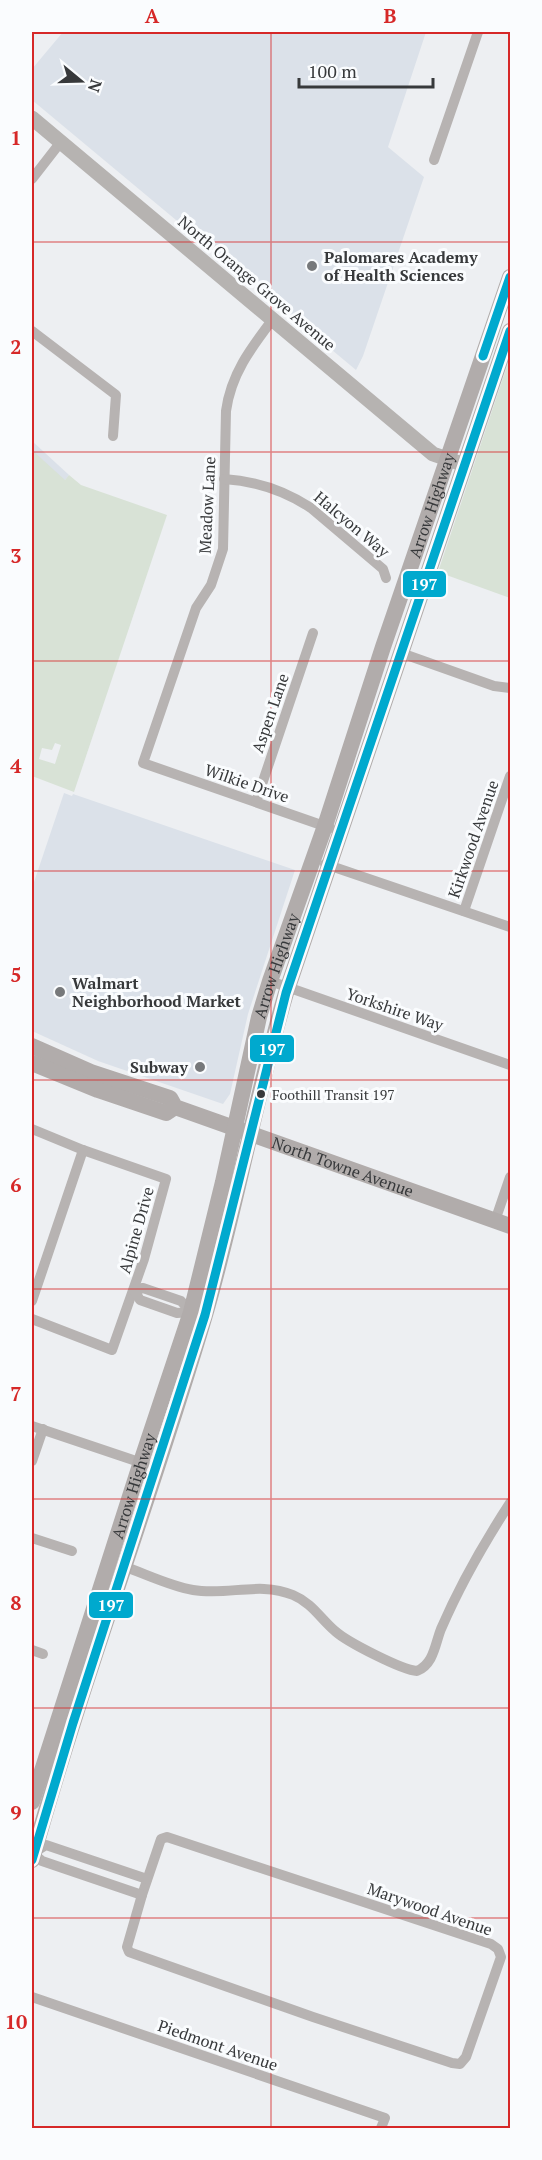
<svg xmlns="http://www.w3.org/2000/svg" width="542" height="2160" font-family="'PT Serif',serif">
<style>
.built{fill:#dbe1e9}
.green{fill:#d8e2d6;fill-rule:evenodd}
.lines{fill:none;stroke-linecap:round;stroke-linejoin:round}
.minor{stroke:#b7b3b2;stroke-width:10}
.secondary{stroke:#b6b3b1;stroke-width:15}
.primary{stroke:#b1acab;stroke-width:16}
.bus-1-casing{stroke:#fafcfe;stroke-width:14}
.bus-1{stroke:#00a9ce;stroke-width:9}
.grid{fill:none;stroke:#d62828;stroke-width:1.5;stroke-opacity:0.55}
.poi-dot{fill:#77797b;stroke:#fafcfe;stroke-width:2}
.bus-dot{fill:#37393b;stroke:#fafcfe;stroke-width:2}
.labels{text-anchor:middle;stroke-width:6;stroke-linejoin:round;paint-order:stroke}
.bus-label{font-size:14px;fill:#37393b;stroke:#fafcfe;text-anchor:start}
.poi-label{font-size:16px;font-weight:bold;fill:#37393b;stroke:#fafcfe;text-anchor:start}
.street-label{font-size:16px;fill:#37393b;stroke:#fafcfe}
.line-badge{stroke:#fafcfe;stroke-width:2}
.badge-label{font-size:16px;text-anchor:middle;font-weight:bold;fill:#fff}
.neatline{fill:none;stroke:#d62828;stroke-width:2}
.grid-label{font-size:20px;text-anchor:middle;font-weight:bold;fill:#d62828}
</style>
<rect width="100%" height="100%" fill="#edeff2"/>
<g class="built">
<path d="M63,32H426L388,147L424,177L363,356L356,370L32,100V69Z"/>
<path d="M32,441L69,475L32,522Z"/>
<path d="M64,793L72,796L73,794L295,870L248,1014L230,1094L223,1104L98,1061L32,1031V888Z"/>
</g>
<g class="green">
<path d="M510,357V598L438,572Z"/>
<path d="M32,450L65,480L69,475L81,485L167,515L74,792L32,776ZM55,743L61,745L55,764L39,759L42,748L52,750Z"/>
</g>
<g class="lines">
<g class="minor">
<path d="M434,160L478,32"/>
<path d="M32,179L60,143"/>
<path d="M273,319C251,348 231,374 226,411L223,549L211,585L196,608L143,763L330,828"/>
<path d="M32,331L116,395L113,436"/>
<path d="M224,479C256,481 284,490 311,508L383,569L386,578"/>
<path d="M401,653L494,686L510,688"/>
<path d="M256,802L313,633"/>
<path d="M325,864L510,927"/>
<path d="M464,911L510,776"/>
<path d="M270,981L510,1065"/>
<path d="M32,1129L83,1150L166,1179L144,1259L112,1350L32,1319"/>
<path d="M495,1221L510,1177"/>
<path d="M143,1288L181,1301L191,1312L177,1313L140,1300L134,1290Z"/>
<path d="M32,1301L83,1150"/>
<path d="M32,1426L145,1464"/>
<path d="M32,1461L43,1429"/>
<path d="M32,1538L72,1551"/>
<path d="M123,1566C146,1574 170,1586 193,1590C228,1596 259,1581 293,1595C312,1603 320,1618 335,1631C347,1642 402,1670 417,1671C434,1664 435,1644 441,1629C460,1585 484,1543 510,1503"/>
<path d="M32,1650L43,1654"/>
<path d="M167,1837L491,1944L498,1949L501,1957L466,2057L460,2064L452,2063L313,2017L129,1952L127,1947L142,1895L161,1839Z"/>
<path d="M32,1853L42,1861L142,1895"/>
<path d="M33,1853L46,1845L147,1879"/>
<path d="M32,1997L385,2118L381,2128"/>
</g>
<path class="secondary" d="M32,118L433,454L465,465"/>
<g class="primary">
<path id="s1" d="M32,1046L91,1072L170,1098L175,1107L510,1226"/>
<path d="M32,1063L98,1090L166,1113L175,1107"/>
<path id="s2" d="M32,1802L141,1462L191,1312L223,1182L259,1017L270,981L325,826L383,647L510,277"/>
<path d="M32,1860C83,1676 151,1498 205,1315C236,1209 255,1099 286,993L510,331"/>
</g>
<defs>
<g id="bus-1">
<path d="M483,356L510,277"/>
<path d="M32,1860L73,1723L205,1315L286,993L510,331"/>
</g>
</defs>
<use href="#bus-1" class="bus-1-casing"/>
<use href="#bus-1" class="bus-1"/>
</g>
<path class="grid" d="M271,32V2128M32,242H510M32,452H510M32,661H510M32,871H510M32,1080H510M32,1289H510M32,1499H510M32,1708H510M32,1918H510"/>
<g class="poi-dot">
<circle cx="312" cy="266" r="6"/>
<circle cx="60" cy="992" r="6"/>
<circle cx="200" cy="1067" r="6"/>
</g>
<circle class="bus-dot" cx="261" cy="1094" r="5"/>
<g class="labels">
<g class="bus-label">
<text x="272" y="1100">Foothill Transit 197</text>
</g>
<g class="poi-label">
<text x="324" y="263">Palomares Academy<tspan x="324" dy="18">of Health Sciences</tspan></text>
<text x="72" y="989">Walmart<tspan x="72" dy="18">Neighborhood Market</tspan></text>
<text x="188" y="1073" text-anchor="end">Subway</text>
</g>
<g class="street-label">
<text transform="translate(257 283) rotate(40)" y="6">North Orange Grove Avenue</text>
<text transform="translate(207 505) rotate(-87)" y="6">Meadow Lane</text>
<text dy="6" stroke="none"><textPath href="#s2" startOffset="1358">Arrow Highway</textPath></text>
<text transform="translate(352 524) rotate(40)" y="6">Halcyon Way</text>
<text transform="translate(270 713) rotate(-71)" y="6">Aspen Lane</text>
<text transform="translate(247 783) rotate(19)" y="6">Wilkie Drive</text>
<text transform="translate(473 839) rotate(-71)" y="6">Kirkwood Avenue</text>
<text dy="6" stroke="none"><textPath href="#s2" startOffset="872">Arrow Highway</textPath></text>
<text transform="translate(395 1009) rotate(19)" y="6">Yorkshire Way</text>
<text dy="6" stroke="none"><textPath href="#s1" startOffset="336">North Towne Avenue</textPath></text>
<text transform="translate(136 1230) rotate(-74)" y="6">Alpine Drive</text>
<text dy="6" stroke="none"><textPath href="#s2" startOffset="332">Arrow Highway</textPath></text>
<text transform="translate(430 1909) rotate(19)" y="6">Marywood Avenue</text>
<text transform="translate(218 2045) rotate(19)" y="6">Piedmont Avenue</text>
</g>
</g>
<g class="line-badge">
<rect x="402" y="570" width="45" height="28" rx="6" fill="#00a9ce"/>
<rect x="249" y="1034" width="46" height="29" rx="6" fill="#00a9ce"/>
<rect x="88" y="1591" width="46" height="28" rx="6" fill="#00a9ce"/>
</g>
<g class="badge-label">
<text x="424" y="590">197</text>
<text x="272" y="1055">197</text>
<text x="111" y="1611">197</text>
</g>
<rect width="542" height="2160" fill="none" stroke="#fafcfe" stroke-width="66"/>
<g transform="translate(81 81) rotate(109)" stroke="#fafcfe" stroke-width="4.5" paint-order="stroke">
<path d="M0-4.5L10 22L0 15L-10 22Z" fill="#37393b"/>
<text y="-9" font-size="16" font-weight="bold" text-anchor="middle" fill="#37393b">N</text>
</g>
<path d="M299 78v9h134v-9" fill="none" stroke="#37393b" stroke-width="3"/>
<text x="308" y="78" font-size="18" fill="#37393b" stroke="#fafcfe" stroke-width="4.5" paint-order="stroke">100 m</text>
<rect x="33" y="33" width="476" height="2094" class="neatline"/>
<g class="grid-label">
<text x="152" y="23">A</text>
<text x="390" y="23">B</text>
<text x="16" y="145">1</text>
<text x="16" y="354">2</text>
<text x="16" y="563">3</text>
<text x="16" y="773">4</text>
<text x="16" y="982">5</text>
<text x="16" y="1192">6</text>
<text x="16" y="1401">7</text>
<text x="16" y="1610">8</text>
<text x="16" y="1820">9</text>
<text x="16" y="2029">10</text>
</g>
</svg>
